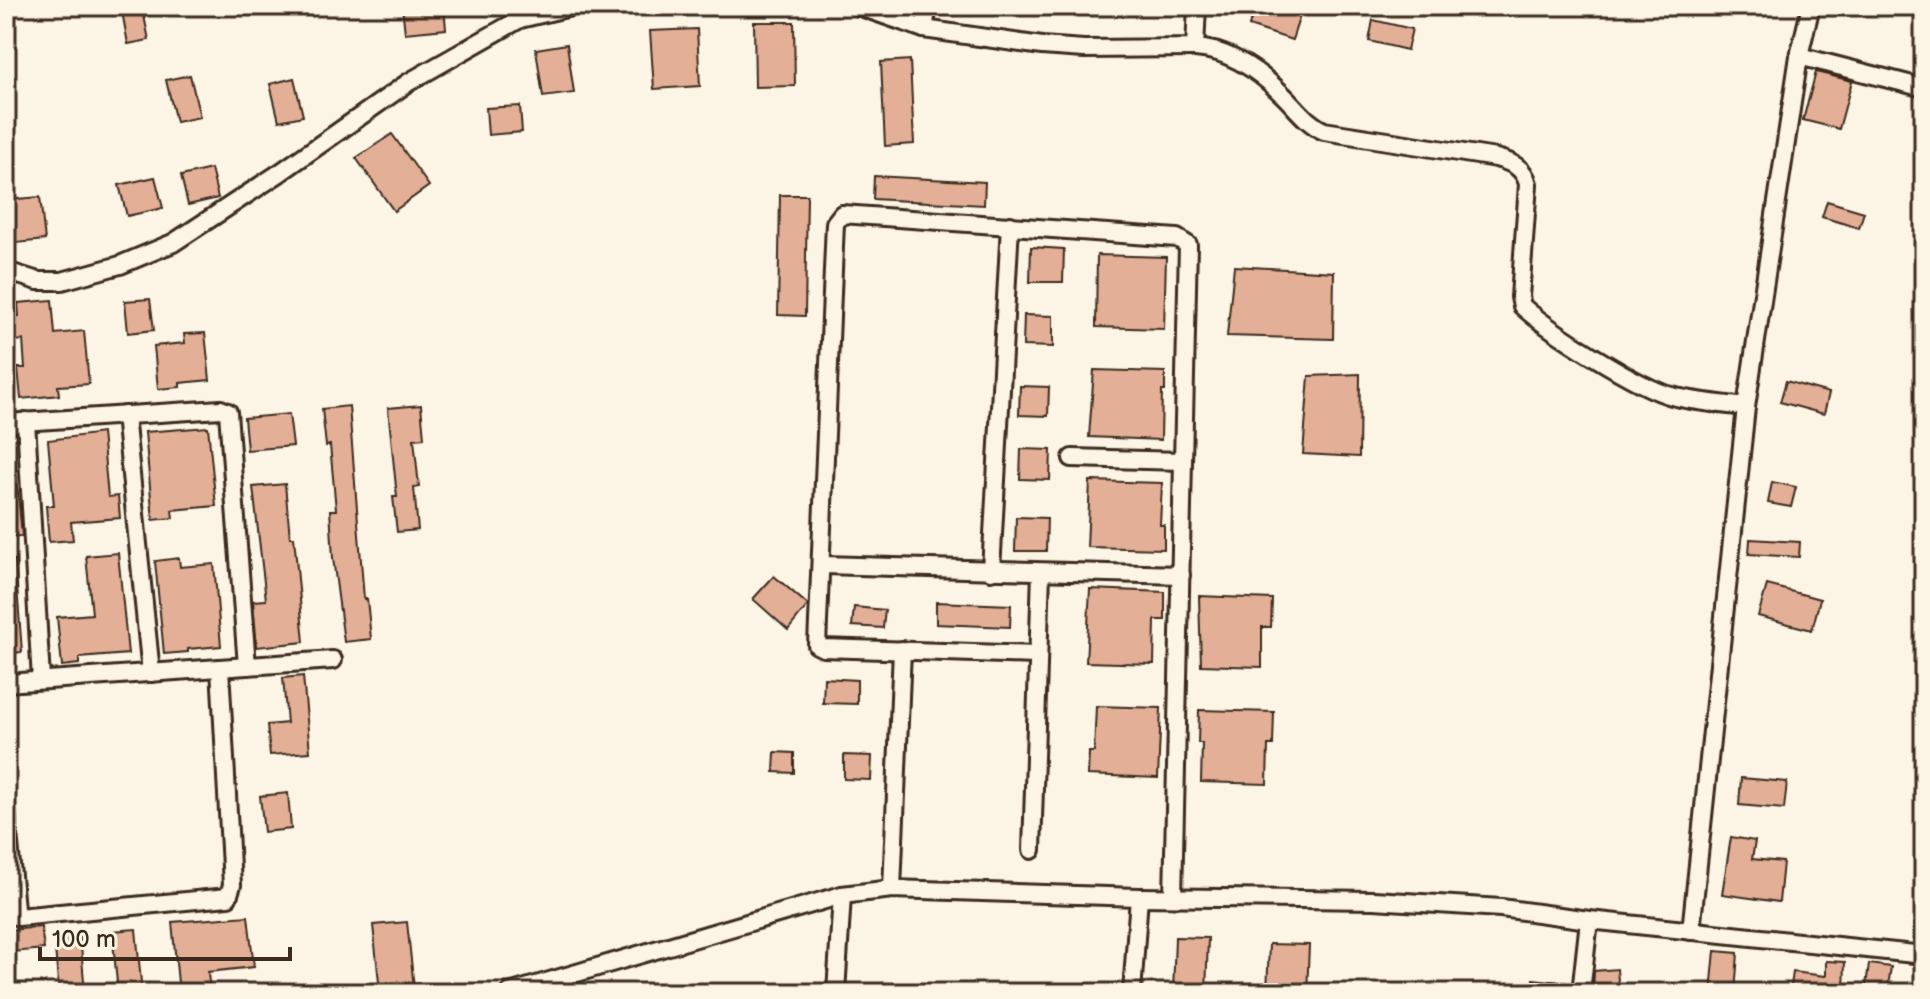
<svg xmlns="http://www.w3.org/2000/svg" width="1930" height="999" font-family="'Balsamiq Sans',sans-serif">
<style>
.building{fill:#e3af96;stroke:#3b2a1e;stroke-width:2}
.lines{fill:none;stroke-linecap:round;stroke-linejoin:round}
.street-casing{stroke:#3b2a1e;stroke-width:22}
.street{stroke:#fcf5e5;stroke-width:16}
</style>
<rect width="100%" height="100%" fill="#fcf5e5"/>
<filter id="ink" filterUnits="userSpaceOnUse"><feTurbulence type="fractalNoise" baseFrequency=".0125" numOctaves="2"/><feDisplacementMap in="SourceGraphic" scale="16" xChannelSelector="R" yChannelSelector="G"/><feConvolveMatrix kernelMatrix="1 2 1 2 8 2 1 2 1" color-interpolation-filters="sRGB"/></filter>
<g filter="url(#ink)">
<g class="building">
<path d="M121,6H142L149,40L128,44Z"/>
<path d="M402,6H444L446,29L405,33Z"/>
<path d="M1255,6H1303L1292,40L1249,26Z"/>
<path d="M1373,20L1412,29L1407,50L1369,41Z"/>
<path d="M754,22H794L795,86L755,87Z"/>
<path d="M697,29L700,86L654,89L650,31Z"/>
<path d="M567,44L574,93L543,97L536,49Z"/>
<path d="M910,60L914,144L885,146L881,62Z"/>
<path d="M1816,72L1852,81L1839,129L1803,120Z"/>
<path d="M190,75L200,117L176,122L166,80Z"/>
<path d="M294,78L303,116L279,121L270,84Z"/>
<path d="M520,106L522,132L488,135L486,108Z"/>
<path d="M392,134L429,186L394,211L356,158Z"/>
<path d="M211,169L218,198L188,205L181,176Z"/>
<path d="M874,176L985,182L984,205L873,199Z"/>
<path d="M155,177L163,208L127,216L119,185Z"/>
<path d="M780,195H807L805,316L778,315Z"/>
<path d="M40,197L45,240L6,244V200Z"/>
<path d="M1827,201L1864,212L1859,228L1822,217Z"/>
<path d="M1031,247L1064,249L1063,282H1030Z"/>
<path d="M1097,255L1166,257L1164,329L1096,327Z"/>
<path d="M1234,266L1334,272L1333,339L1227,336Z"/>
<path d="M150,299L154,330L128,333L125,301Z"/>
<path d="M52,300L55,334L84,331L89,384L58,386L59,395L21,399L18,368H25L23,340L6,342V317L19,316L18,303Z"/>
<path d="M1024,315L1053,316V347L1023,346Z"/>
<path d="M205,333L210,380L180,383V387L158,389L154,346L185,343L184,334Z"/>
<path d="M1094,370L1165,372V391H1162L1161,440L1089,437Z"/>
<path d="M1360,374L1359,457L1303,454L1309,376Z"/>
<path d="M1786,381L1829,393L1824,414L1780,402Z"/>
<path d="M1020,386L1049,387L1048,416L1019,415Z"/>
<path d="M421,405L424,438L414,439L419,487L414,488L418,530L397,532L393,497H397L388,408Z"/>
<path d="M349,406L364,599H367L371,639L344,642L333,558L330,510H336L330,445L326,446L322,409Z"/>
<path d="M289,414L293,446L247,450L244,418Z"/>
<path d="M208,427L216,506L172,510L173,518L153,520L145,432Z"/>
<path d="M102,433L108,497L118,496L120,518L71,522L73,540L49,542L46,506H54L48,440Z"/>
<path d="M1021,449L1051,450L1050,480L1020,479Z"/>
<path d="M6,461H15L22,536L6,537Z"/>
<path d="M1090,481L1162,483L1160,525H1164V549L1087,547Z"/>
<path d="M1772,482L1796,487L1791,507L1768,503Z"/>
<path d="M285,484L290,537H294L304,642L257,647L253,601L266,600L253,487Z"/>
<path d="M1016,517L1047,518L1046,551H1015Z"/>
<path d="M1750,539L1800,542L1799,557L1749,554Z"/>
<path d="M118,553L128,654L79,658V664L62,666L57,617L92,614L86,556Z"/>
<path d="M179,558L180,567L214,564L221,646L188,649V652L164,654L155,561Z"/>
<path d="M6,560H15L22,652L6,654Z"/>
<path d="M774,576L808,605L788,630L753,599Z"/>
<path d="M1767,585L1820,599L1812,630L1758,616Z"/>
<path d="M1090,589L1165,592V620H1155L1154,664L1086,662Z"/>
<path d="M1199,596L1272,599L1271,627H1262V667L1201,665Z"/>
<path d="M936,602L1011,605L1010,627L936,624Z"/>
<path d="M854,607L885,610L883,628L852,626Z"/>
<path d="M303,676L310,752L270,755L267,725L287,723L283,678Z"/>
<path d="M824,678L857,680V704L823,703Z"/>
<path d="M1096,706L1161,708L1158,778L1088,775L1089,752H1094Z"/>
<path d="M1199,710L1274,712L1273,745H1268L1267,784L1201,782L1202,743H1198Z"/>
<path d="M775,752L794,753V773L774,772Z"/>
<path d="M844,755L872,756L871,780L844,779Z"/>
<path d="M1741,778L1787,782L1784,809L1739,805Z"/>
<path d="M288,793L291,829L264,832L260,796Z"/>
<path d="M1731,837L1755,841L1752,859L1783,862L1779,902L1722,894Z"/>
<path d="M248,916L254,967L208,972L210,993H179L172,922Z"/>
<path d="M407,922L414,988L380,992L373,925Z"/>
<path d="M41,927L44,949L12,952L10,930Z"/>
<path d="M136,929L142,993H118L112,931Z"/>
<path d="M80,934L85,993H59L54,937Z"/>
<path d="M1175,937L1208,938L1206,993H1173Z"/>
<path d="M1269,944L1309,945L1307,993H1267Z"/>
<path d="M1715,951L1738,953L1735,993L1711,992Z"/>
<path d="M1826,961L1845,962L1844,993H1790L1793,972L1826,976Z"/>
<path d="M1869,964L1891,967L1887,993H1865Z"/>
<path d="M1617,969L1619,993H1593L1594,971Z"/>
<path d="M1533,979L1571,983L1570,993H1532Z"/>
</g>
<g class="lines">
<defs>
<g id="street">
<path d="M858,6L924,29L1042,46L1084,49L1195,48L1197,6"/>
<path d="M924,29L928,6"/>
<path d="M1195,48C1229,50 1258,70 1282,94C1296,107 1306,123 1324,131L1496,158C1511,162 1524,167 1528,184L1520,297L1522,306C1548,330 1639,388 1672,396C1696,402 1721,404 1746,407"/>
<path d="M1799,56L1924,88"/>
<path d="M6,271L38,281H62L120,265L173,243L281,172L409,82L520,19L575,6"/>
<path d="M125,415L151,673"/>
<path d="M26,421L41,680"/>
<path d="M6,423L221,409L228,412L247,666"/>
<path d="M1072,458L1182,461"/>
<path d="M823,565L1181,575"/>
<path d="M991,571L1010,225"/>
<path d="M1038,655L823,648L817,645L835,223L842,214L1177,238L1188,245L1173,897"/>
<path d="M6,683L333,660"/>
<path d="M6,810L15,909L18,917L228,897L232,885L220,668"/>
<path d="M1032,850L1041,572"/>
<path d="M892,889L902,650"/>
<path d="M1691,931L1746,407L1799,56L1811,6"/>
<path d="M509,993L842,895L892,889L1139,897L1374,900L1501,908L1589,920L1924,955"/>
<path d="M836,993L842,895"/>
<path d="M1132,993L1139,897"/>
<path d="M1581,993L1589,920"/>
</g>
</defs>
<use href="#street" class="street-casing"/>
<use href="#street" class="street"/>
</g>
</g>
<rect width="1930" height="999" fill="none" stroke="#fcf5e5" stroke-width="32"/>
<rect x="16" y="16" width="1898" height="967" fill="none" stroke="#3b2a1e" stroke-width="3" filter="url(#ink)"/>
<path d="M40 947v12h250v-12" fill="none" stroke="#3b2a1e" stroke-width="4"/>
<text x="52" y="947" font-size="24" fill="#3b2a1e" stroke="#fcf5e5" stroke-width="6" paint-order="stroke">100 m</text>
</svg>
